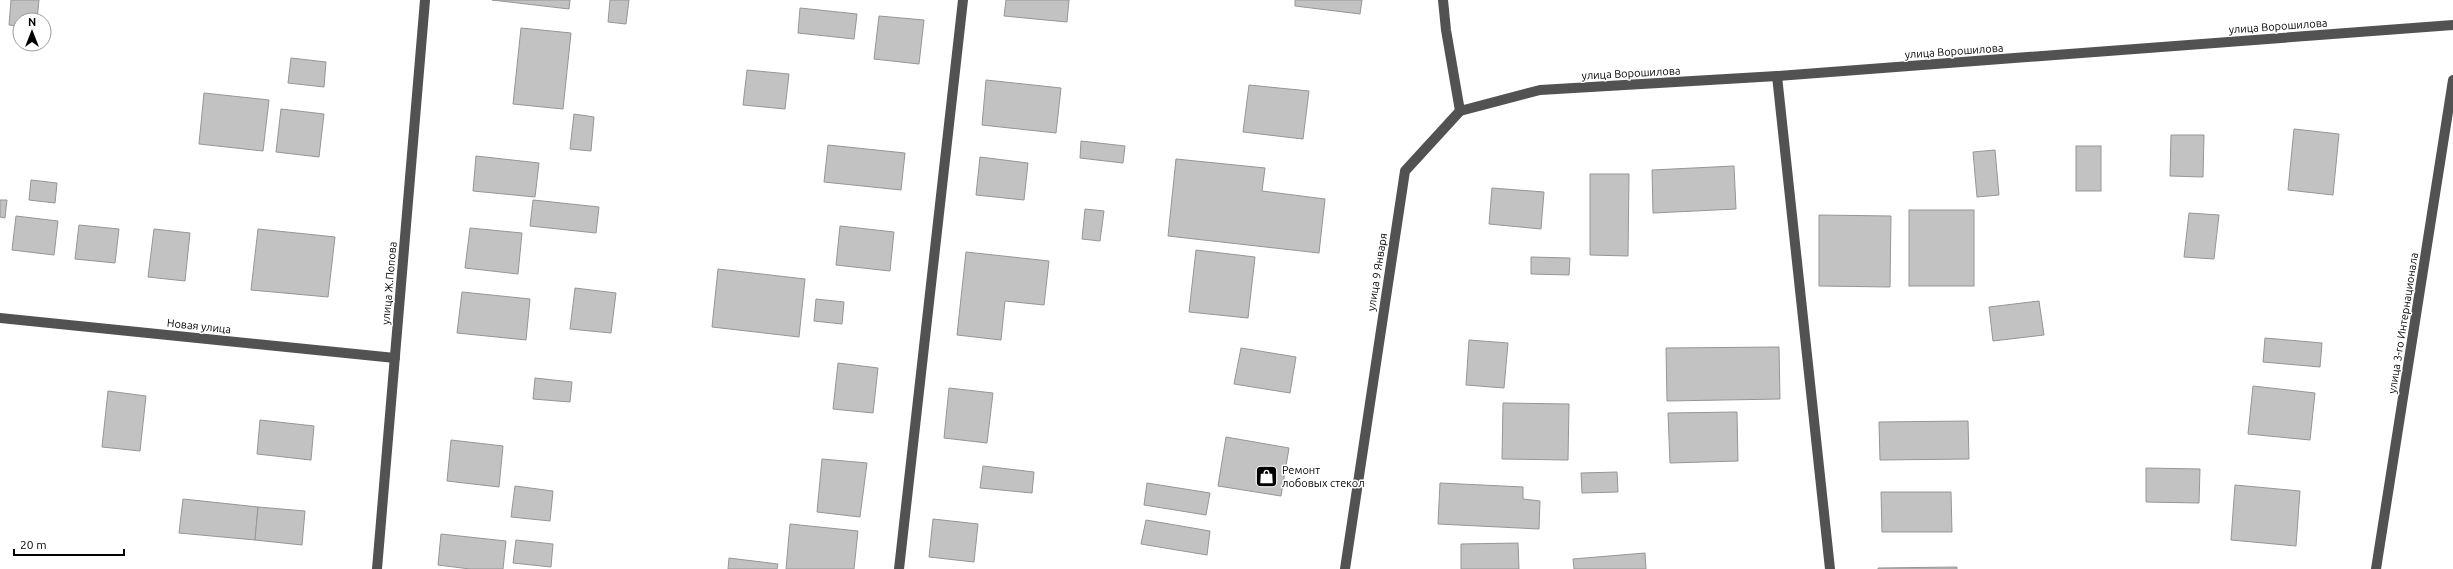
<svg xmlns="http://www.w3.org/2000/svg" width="2453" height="569" font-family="Ubuntu,sans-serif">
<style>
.building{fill:#c2c2c2;stroke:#969696}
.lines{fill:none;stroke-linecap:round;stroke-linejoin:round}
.minor{stroke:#525252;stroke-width:10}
.labels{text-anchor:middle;stroke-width:3;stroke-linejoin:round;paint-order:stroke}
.street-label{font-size:11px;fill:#000;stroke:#fff}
.poi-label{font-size:11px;fill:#000;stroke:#fff;text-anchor:start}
</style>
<rect width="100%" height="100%" fill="#fff"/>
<g class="building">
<path d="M11,0H39L37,20H20V26L9,25Z"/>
<path d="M492,0H570L569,9Z"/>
<path d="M610,0H629L626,24L608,22Z"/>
<path d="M1006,0H1069L1067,22L1004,16Z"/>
<path d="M1295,0H1362L1360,14L1295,6Z"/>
<path d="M800,8L857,14L854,39L798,33Z"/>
<path d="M879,16L924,20L919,64L874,59Z"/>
<path d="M521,28L571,33L563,109L513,104Z"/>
<path d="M291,58L326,62L324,87L288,83Z"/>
<path d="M747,70L789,74L785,109L743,105Z"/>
<path d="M986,80L1061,88L1056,133L982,125Z"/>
<path d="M1249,85L1309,91L1303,139L1243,132Z"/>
<path d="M204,93L269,100L263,151L199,144Z"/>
<path d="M281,109L324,114L319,157L276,152Z"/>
<path d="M574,114L594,117L591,151L570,149Z"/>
<path d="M2294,129L2339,134L2333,195L2288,190Z"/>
<path d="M2171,135H2204L2203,177L2170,176Z"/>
<path d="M1081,141L1125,146L1123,163L1080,158Z"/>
<path d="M828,145L905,153L901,190L824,182Z"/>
<rect x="2076" y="146" width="25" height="45"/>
<path d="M1995,150L1999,195L1977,197L1973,152Z"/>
<path d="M476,156L539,163L535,197L473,191Z"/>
<path d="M980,157L1028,163L1024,200L976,195Z"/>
<path d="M1176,159L1265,168L1262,191L1325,199L1319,253L1168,236Z"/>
<path d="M1734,166L1736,209L1653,213L1652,170Z"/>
<path d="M1590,174H1629L1628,256L1590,255Z"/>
<path d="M31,180L57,183L55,203L29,200Z"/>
<path d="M1492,188L1544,192L1541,229L1489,224Z"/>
<path d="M0,200H7L5,218L0,217Z"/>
<path d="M533,200L599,207L596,233L530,226Z"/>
<path d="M1085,209L1104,211L1100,241L1082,239Z"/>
<rect x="1909" y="210" width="65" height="76"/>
<path d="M2189,213L2219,215L2214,259L2184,257Z"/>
<path d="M1819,215L1891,216L1890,287L1819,286Z"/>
<path d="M16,216L58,221L54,255L12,250Z"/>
<path d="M79,225L119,229L115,263L75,259Z"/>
<path d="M840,226L894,232L890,271L836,265Z"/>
<path d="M470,228L522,233L518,274L465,268Z"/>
<path d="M154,229L190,233L185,281L148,277Z"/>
<path d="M258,229L335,237L328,297L251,290Z"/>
<path d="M1196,250L1255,257L1248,318L1189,312Z"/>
<path d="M966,252L1049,261L1044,305L1005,301L1001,340L957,335Z"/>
<path d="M1531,257L1570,258L1569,275L1531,274Z"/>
<path d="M718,269L805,279L799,337L712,327Z"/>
<path d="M575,288L616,293L611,333L570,329Z"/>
<path d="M462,292L530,299L526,340L457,333Z"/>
<path d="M816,299L844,302L842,324L814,321Z"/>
<path d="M2039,301L2044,335L1993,341L1989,307Z"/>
<path d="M2265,338L2322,343L2320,367L2263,362Z"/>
<path d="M1469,340L1508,343L1504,388L1466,385Z"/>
<path d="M1779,347L1780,399L1667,401L1666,348Z"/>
<path d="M1241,348L1296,357L1290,393L1234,384Z"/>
<path d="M838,363L878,368L873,413L833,409Z"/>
<path d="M535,378L572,382L570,402L533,399Z"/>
<path d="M2253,386L2315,393L2310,440L2248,434Z"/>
<path d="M949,388L993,393L987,443L944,438Z"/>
<path d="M108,391L146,396L140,451L102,447Z"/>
<path d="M1503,403L1569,404L1568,460L1502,459Z"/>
<path d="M1737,412L1738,461L1670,463L1668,413Z"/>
<path d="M260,420L314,426L311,460L257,454Z"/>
<path d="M1968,421L1969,459L1880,460L1879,422Z"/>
<path d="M1226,437L1289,448L1281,496L1218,486Z"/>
<path d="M451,440L503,446L499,487L447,481Z"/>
<path d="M822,459L867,463L860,517L817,512Z"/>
<path d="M983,466L1034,472L1032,493L980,488Z"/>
<path d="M2146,468L2200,469L2199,503L2146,502Z"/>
<path d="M1617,472L1618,492L1582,493L1581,473Z"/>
<path d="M1147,483L1210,493L1206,515L1144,505Z"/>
<path d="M1440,483L1523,487V499L1540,501L1539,529L1438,524Z"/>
<path d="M2235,485L2300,491L2296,546L2231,540Z"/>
<path d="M515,486L553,491L550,521L511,517Z"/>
<path d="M1881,492H1951L1952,532H1882Z"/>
<path d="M183,499L258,507L255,540L179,533Z"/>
<path d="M258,507L305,511L302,545L255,540Z"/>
<path d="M933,519L978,524L974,562L929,557Z"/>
<path d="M1146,520L1210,531L1207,555L1141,544Z"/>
<path d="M790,524L858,531L854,569H786Z"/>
<path d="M441,534L506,541L503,569H470L438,565Z"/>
<path d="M516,540L553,544L551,567L513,563Z"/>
<path d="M1518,543L1519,569H1461V544Z"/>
<path d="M1645,553L1646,569H1574L1573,559Z"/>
<path d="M729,558L778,564L777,569H728Z"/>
<path d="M1957,567V569H1878V568Z"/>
</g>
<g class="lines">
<g class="minor">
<path d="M1443,0L1446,30L1460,111"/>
<path d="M1777,76L1830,569"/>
<path d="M1460,111L1540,90L1777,76L2453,25"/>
<path d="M0,318L395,358"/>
<path d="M377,569L425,0"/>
<path d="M899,569L963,0"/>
<path d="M1345,569L1405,171L1460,111"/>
<path d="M2376,569L2453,80"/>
</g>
</g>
<defs>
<symbol id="shop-square" viewBox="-11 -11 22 22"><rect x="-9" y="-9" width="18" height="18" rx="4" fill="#000" stroke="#fff"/><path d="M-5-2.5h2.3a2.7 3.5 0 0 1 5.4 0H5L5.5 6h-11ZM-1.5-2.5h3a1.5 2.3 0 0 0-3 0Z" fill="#fff"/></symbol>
</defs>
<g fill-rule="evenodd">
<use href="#shop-square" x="1254" y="464" width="25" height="25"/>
</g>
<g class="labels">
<g class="street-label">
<text transform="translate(2278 26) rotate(-4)" y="4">улица Ворошилова</text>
<text transform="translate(1954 51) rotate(-4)" y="4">улица Ворошилова</text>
<text transform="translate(1631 73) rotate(-3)" y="4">улица Ворошилова</text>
<text transform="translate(1377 272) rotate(-81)" y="4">улица 9 Января</text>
<text transform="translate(389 283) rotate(-85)" y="4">улица Ж.Попова</text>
<text transform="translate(2403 323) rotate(-81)" y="4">улица 3-го Интернационала</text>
<text transform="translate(199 326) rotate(6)" y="4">Новая улица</text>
</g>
<g class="poi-label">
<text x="1282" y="474">Ремонт<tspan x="1282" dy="13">лобовых стекол</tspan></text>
</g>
</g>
<g transform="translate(32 32)"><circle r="19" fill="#ffffff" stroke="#999999"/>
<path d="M0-3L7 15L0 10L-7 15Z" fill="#000000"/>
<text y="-6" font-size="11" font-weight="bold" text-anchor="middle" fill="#000000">N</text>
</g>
<path d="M14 549v6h110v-6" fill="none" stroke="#000000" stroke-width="2"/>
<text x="20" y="549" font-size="12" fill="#000000" stroke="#ffffff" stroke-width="3" paint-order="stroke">20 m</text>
</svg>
